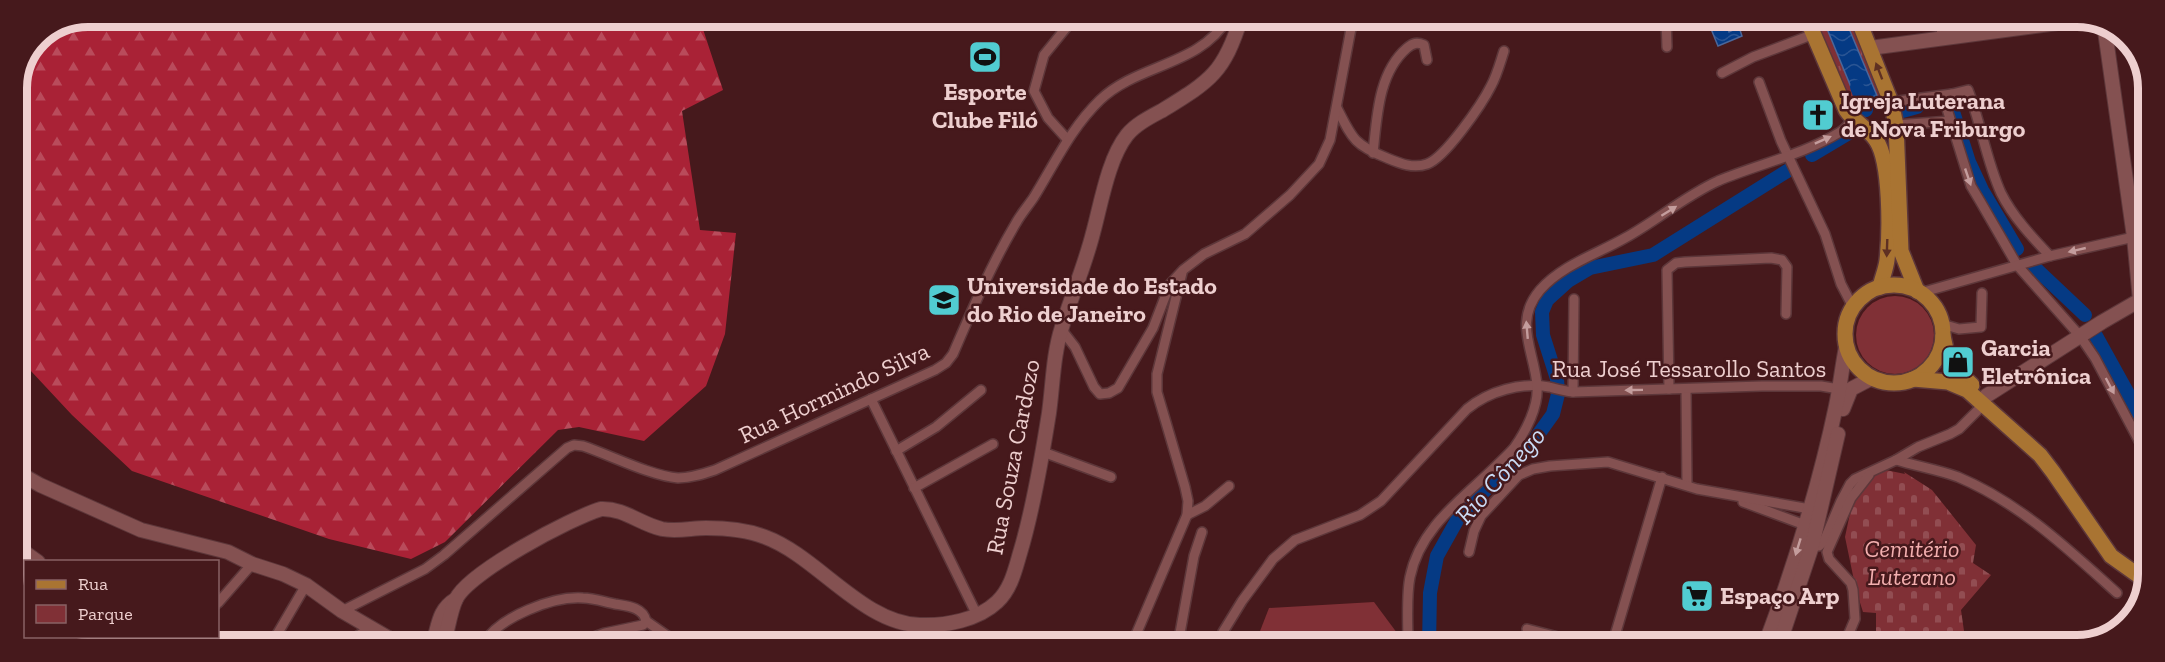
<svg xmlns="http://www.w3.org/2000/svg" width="2165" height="662" font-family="'Zilla Slab',serif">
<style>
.grass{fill:url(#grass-tufts)}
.forest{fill:url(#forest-firs)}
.cemetery{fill:url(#cemetery-stones)}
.park{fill:#803036}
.water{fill:url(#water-waves);stroke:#4b679a;stroke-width:1.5}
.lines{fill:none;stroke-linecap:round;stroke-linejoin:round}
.river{stroke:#053a84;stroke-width:14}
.street-casing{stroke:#5d373a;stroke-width:12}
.secondary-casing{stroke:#5d373a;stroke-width:16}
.primary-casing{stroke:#5d373a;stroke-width:18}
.street{stroke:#845151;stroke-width:9}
.secondary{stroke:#845151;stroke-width:14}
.primary{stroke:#a97432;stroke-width:15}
.oneway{fill:#5f3022}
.oneway2{fill:#c49d9d}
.labels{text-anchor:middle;stroke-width:5;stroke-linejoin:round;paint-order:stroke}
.poi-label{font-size:24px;font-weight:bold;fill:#eecfcf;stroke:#46191c;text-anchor:start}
.street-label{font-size:24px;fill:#eecfcf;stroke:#46191c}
.park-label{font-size:24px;font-style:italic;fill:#f3afaf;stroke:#46191c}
.water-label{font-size:26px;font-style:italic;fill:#cadbf5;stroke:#46191c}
.rim{fill:none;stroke:#eecfcf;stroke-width:8}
</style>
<defs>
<pattern id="grass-tufts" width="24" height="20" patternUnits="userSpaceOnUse" patternTransform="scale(1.5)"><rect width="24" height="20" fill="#803036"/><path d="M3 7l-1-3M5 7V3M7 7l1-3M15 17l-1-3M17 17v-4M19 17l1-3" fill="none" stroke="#924d52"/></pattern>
<pattern id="forest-firs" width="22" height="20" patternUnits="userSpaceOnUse" patternTransform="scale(1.5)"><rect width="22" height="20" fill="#a92236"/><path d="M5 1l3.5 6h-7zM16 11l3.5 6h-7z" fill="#b94b5b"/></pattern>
<pattern id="cemetery-stones" width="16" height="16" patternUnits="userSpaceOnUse" patternTransform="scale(1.5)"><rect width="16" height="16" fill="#803036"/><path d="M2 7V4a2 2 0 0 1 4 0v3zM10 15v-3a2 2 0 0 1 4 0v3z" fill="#924d52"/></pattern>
<pattern id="water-waves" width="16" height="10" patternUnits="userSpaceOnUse" patternTransform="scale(1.5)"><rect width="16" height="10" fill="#053a84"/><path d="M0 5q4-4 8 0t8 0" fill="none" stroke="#2a5594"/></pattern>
</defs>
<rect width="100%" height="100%" fill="#46191c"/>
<path class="grass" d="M1816,19H1850L1883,100L1855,110Z"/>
<path class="forest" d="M88,17H699L723,90L682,111L700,230L736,233L725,334L706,386L644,441L579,427L558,430L445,542L411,559L329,539L132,471L72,415L17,356V87L38,37Z"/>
<path class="cemetery" d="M1886,470L1905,474L1904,472L1932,490L1976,545L1973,563L1991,575L1961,610L1966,645H1876V613L1863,612L1856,590L1845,537L1852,504L1868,477Z"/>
<g class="park">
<circle cx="1895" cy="335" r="39"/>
<path d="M1374,602L1406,645L1255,644L1269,608Z"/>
</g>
<g class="water">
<path d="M1707,19H1724L1729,32L1739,27L1742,36L1718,46Z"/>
<path d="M1823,19H1845L1878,98L1858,104Z"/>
</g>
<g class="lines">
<g class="river">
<path d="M1857,87L1866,110"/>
<path d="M1951,105L1969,162L1982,190L2017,249"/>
<path d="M1899,112L1917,107"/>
<path d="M1812,155L1859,127"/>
<path d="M2032,265L2085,315"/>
<path d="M2096,336L2147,428"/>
<path d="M1429,645L1430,593L1437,556L1460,515L1530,446L1553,414L1558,394L1557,379L1543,335L1542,312L1547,300L1568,281L1590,268L1653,255L1792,168"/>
</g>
<defs>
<g id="street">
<path d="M1666,18L1667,47"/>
<path d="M1939,19L1943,38"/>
<path d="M1722,73L1753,57L1814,34"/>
<path d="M1759,82L1781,141L1825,234L1841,284L1853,307"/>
<path d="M1952,94L1947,101V109L1971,186L1980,201L2017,265L2080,336L2095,358L2147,456"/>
<path d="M1891,102L1952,94L1968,90C1981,123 1986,160 2001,193C2013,217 2032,237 2050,256"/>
<path d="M1337,108C1352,138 1354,145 1387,158C1399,163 1413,169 1427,164C1445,158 1482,104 1491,86C1497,75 1500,63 1504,51"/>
<path d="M1870,133L1896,125L1950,121"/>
<path d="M1067,139L1048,118L1034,91L1044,55L1074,18"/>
<path d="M1373,153C1377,117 1378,73 1407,48C1413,43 1417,42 1424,45L1427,60"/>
<path d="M1920,293L2050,256L2134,237"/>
<path d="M2140,300L2147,317"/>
<path d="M1942,324L1959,329L1981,327L1982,293"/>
<path d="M1061,329L1075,347L1094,387L1100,394L1109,393L1118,388L1153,328L1170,284L1183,270L1204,254L1245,234L1290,195L1319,164L1330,140L1353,18"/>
<path d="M1669,389L1667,270L1676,263L1685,262L1771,258L1782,260L1787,267L1786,314"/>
<path d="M1686,389L1687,485"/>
<path d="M1573,392L1574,299"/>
<path d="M871,399L977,615"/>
<path d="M896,451L936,427L981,390"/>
<path d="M1043,452L1111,477"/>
<path d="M1896,460C1916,466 1939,470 1958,477C2020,503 2068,549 2117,593"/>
<path d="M914,488L993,444"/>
<path d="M1743,502L1805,525"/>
<path d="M1187,515L1205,506L1229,486"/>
<path d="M1812,546H1819L1824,541L1841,501L1850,484L1855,479L1896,460L1918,447L1950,434L1959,429L1983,405"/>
<path d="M1469,552L1474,531L1481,516L1506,489L1519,475L1533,469L1550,466L1608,462L1697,489L1810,509"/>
<path d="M218,603L252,564"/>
<path d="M342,611L425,569L444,555L567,448L574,445L583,446C610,455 651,476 678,478C691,478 703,474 715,470L935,370L946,363L953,354C972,310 991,265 1016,223C1021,214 1028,206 1034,197C1055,163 1071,128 1100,100C1137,64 1200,66 1228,18"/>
<path d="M646,621L679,644"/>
<path d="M1527,629L1589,645"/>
<path d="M176,638L178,636"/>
<path d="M272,643L306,585"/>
<path d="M346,643L372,627"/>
<path d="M484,643C499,617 553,596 583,598C593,598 605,602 615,604C627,606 643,607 646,621L643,625L605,633L575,644"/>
<path d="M1132,644L1187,515L1188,501L1185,487L1157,392V374L1182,273"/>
<path d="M1178,644L1194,556L1202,532"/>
<path d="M1220,644L1223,632L1242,601L1273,559L1295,540L1360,515L1381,501L1467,409C1489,391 1521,382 1549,387C1557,389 1564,391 1573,392L1762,386H1821L1839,389"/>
<path d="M1408,645C1408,624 1406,596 1410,577C1420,528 1461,500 1495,467C1501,461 1508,455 1514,448C1526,431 1539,406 1537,385C1534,350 1513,322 1540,290C1562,265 1597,254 1625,238C1656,221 1685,196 1718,181C1758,164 1803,155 1840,132C1845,129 1849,124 1852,119"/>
<path d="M1609,645L1616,632L1662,477"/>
<path d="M1844,645L1855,619L1853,590L1851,583L1829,559L1827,552L1851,498L1869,475"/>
</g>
<g id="secondary">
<path d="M1870,48L2088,19"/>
<path d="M1986,396L2102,322L2140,300L2134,237L2104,24"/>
<path d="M1843,409L1851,389L1872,378"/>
<path d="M17,472L40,485L141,530L228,552L252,564L283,574L306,585L342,611L397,643"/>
<path d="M17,547L38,562"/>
<path d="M91,636L94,643"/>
<path d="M433,643C439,625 438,610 456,599"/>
<path d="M444,643C448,629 450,612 456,599C469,572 571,518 601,509C624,508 640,524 662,529C677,532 692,528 706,528C725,528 747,530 765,537C817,556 863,624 920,625C946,626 978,620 997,602C1011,589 1015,570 1020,553C1033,510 1042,457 1049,413C1053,384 1053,355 1062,327C1072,295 1085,265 1093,233C1101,204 1108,159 1127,135C1136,124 1150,117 1163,110C1210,81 1224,73 1241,18"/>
<path d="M1765,645C1794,567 1819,487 1836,406C1840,387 1842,367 1846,347"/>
<path d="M1779,645L1812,546L1838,434"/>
</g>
<g id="primary">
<path d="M1807,19L1846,110C1854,122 1868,128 1876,140C1891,162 1890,233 1887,260C1886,269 1882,278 1880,287"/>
<path d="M1858,19L1891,102L1896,125L1901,251L1917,291"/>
<circle cx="1894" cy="334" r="49"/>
<path d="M1943,336L1949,363L1972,385"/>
<path d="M1913,379L1948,382L1967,390L2040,455L2053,472L2111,556L2146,581"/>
</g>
</defs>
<use href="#street" class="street-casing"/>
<use href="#secondary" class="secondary-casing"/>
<use href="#primary" class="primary-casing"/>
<use href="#street" class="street"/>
<use href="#secondary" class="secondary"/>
<use href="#primary" class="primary"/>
</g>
<defs><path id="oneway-solid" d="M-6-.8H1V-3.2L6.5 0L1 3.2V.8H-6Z" transform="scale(1.5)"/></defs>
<g class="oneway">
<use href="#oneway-solid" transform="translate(1879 71) rotate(-111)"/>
<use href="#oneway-solid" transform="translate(1887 248) rotate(92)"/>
</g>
<g class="oneway2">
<use href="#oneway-solid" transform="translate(1823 140) rotate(-24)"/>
<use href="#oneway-solid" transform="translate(1968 177) rotate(71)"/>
<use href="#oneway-solid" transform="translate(1669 211) rotate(-32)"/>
<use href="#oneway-solid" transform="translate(2077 250) rotate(167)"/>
<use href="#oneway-solid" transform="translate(1527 330) rotate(-95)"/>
<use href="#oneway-solid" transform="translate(2110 386) rotate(62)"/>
<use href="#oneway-solid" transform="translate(1634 390) rotate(179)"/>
<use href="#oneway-solid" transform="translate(1798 547) rotate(107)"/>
</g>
<defs>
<symbol id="stadium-square" viewBox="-11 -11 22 22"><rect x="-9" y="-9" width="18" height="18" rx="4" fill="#51ccd1" stroke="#46191c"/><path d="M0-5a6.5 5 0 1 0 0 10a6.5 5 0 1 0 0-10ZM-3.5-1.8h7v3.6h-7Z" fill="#111"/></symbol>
<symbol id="church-square" viewBox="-11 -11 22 22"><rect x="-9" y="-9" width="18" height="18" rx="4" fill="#51ccd1" stroke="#46191c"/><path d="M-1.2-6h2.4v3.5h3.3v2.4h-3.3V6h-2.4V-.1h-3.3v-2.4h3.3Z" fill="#111"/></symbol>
<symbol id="university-square" viewBox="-11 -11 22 22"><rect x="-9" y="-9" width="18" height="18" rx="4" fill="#51ccd1" stroke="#46191c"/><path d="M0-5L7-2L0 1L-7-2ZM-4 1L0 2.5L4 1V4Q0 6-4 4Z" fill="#111"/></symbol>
<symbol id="shop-square" viewBox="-11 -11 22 22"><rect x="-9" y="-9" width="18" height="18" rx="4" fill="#51ccd1" stroke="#46191c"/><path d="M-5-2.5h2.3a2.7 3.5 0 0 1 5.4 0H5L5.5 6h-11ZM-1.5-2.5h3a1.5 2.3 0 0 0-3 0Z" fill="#111"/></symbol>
<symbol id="supermarket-square" viewBox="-11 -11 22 22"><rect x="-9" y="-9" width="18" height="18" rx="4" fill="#51ccd1" stroke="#46191c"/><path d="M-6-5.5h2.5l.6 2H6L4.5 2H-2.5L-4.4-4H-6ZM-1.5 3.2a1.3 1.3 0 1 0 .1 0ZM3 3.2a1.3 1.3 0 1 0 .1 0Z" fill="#111"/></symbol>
</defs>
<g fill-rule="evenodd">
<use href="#stadium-square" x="966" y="38" width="38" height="38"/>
<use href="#church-square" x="1799" y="96" width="38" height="38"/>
<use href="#university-square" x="925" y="281" width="38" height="38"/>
<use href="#shop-square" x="1939" y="343" width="38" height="38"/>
<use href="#supermarket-square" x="1678" y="577" width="38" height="38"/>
</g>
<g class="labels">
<g class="poi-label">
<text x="985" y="100" text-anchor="middle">Esporte<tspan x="985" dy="28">Clube Filó</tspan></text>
<text x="1841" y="109">Igreja Luterana<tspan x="1841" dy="28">de Nova Friburgo</tspan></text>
<text x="967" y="294">Universidade do Estado<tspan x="967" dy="28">do Rio de Janeiro</tspan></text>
<text x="1981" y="356">Garcia<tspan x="1981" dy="28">Eletrônica</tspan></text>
<text x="1720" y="604">Espaço Arp</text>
</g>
<g class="street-label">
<text x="1689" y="377">Rua José Tessarollo Santos</text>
<text transform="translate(834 393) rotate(-25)" y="8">Rua Hormindo Silva</text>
<text transform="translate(1013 457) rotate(-79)" y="8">Rua Souza Cardozo</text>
</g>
<g class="park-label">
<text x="1912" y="557">Cemitério<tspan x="1912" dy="28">Luterano</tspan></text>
</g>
<g class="water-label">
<text transform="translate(1500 475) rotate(-48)" y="9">Rio Cônego</text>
</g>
</g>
<path d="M0 0H2165V662H0ZM88 27H2077A61 61 0 0 1 2138 88V574A61 61 0 0 1 2077 635H88A61 61 0 0 1 27 574V88A61 61 0 0 1 88 27Z" fill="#46191c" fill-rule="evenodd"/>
<path class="rim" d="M88 27H2077A61 61 0 0 1 2138 88V574A61 61 0 0 1 2077 635H88A61 61 0 0 1 27 574V88A61 61 0 0 1 88 27Z"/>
<rect x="24" y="560" width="195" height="78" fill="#46191c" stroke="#896264" stroke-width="1.5"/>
<rect x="36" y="580" width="30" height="9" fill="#a97432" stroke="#896264" stroke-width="1.5"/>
<text x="78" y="590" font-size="18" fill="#eecfcf">Rua</text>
<rect x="36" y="605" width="30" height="18" fill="#803036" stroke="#896264" stroke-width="1.5"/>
<text x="78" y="620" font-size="18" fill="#eecfcf">Parque</text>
</svg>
